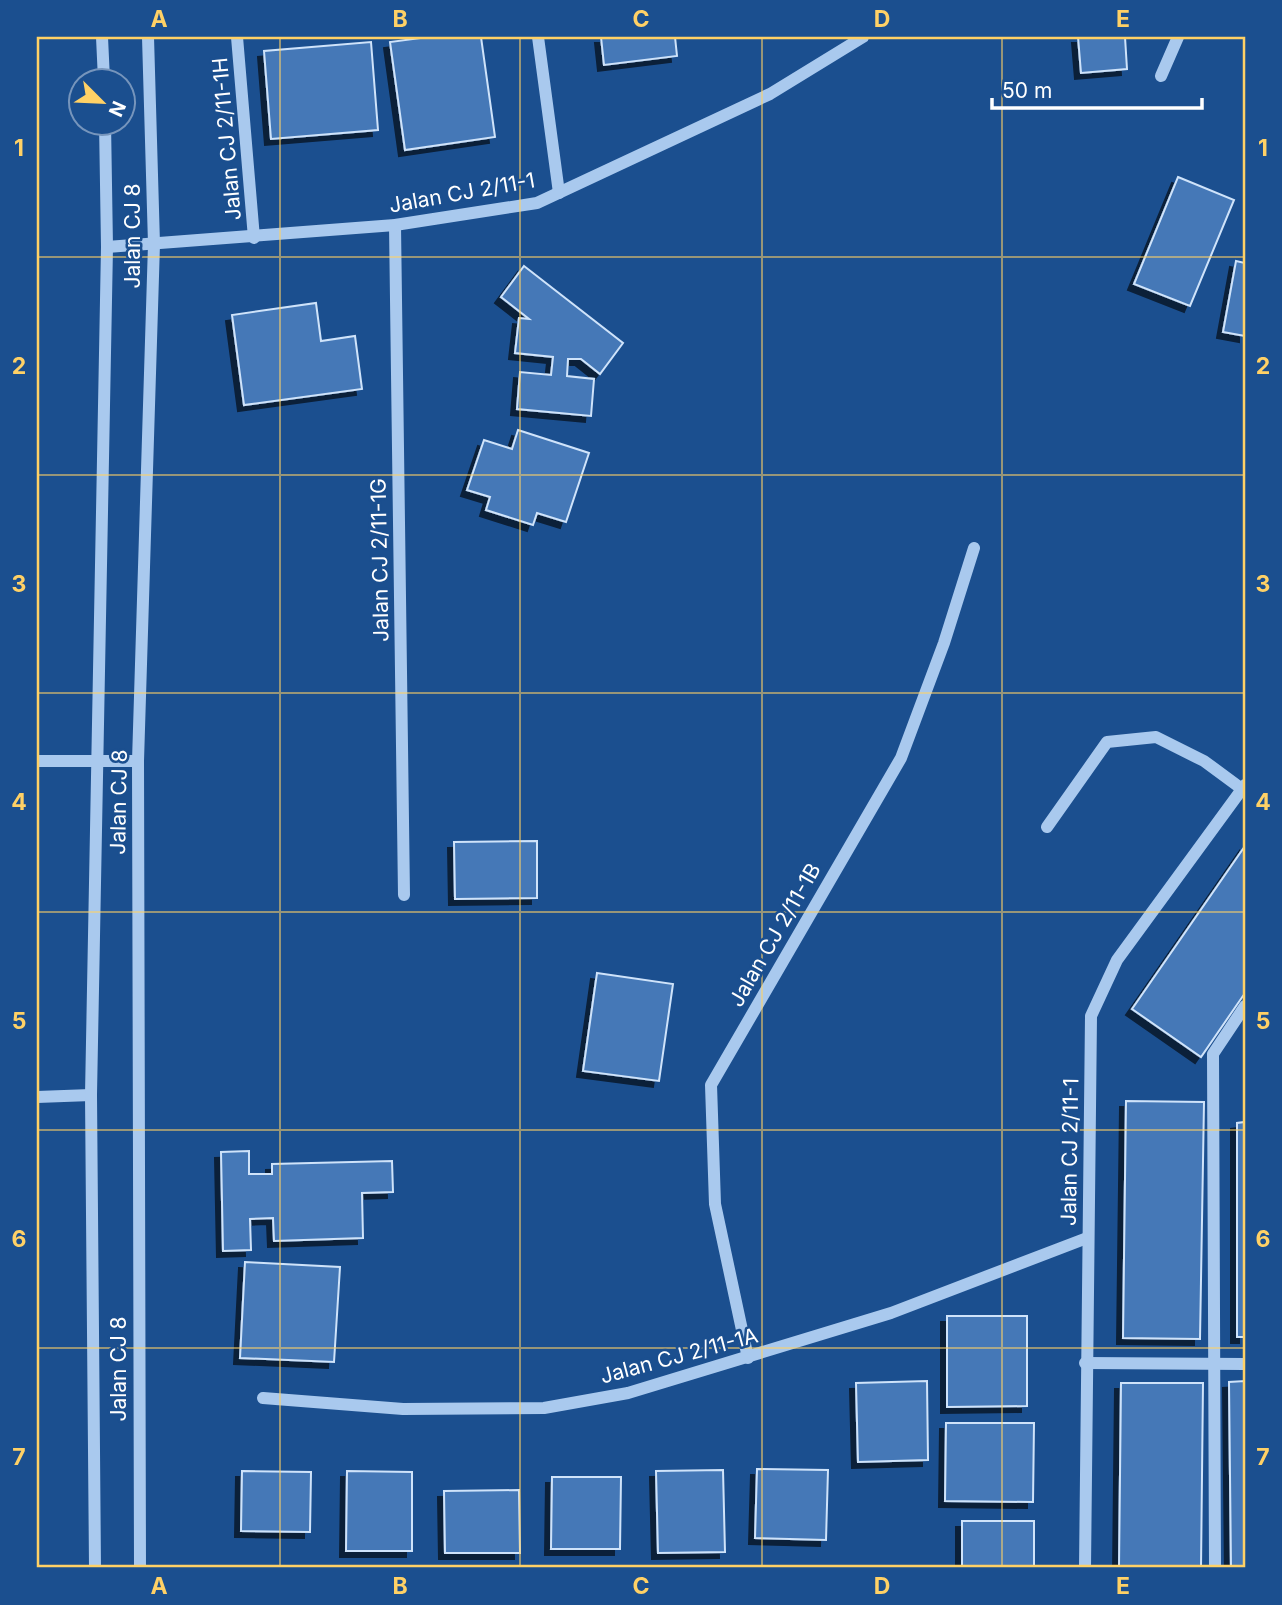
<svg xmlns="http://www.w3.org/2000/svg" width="1282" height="1605" font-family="Inter,sans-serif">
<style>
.building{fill:#4478b7;stroke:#cfe3fa;stroke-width:2;filter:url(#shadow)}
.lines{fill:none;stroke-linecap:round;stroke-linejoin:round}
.minor{stroke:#a9c9ee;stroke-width:12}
.grid{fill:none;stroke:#ffd166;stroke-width:2;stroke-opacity:0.55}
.labels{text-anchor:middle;stroke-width:5;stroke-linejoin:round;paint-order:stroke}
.street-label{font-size:21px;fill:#fff;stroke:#1b4f8f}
.neatline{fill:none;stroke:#ffd166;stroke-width:2.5}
.grid-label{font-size:23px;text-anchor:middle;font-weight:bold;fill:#ffd166}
</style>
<defs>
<filter id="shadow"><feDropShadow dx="-6" dy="6" stdDeviation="0" flood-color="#0009"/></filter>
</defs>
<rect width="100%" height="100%" fill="#1b4f8f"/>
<g class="building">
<path d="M428,37H481L495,137L405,150L390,42Z"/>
<path d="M601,37H675L677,56L604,65Z"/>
<path d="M1078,37H1125L1127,69L1081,73Z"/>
<path d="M371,42L378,130L271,139L264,51Z"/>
<path d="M1178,177L1234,200L1190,306L1134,284Z"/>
<path d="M1236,261L1245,263V336L1223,332Z"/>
<path d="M524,266L623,343L600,374L581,359H568L567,376L594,379L591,416L517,409L520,372L551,375L553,357L515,353L519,318L529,319L501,297Z"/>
<path d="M316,303L321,341L355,336L362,389L244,405L232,315Z"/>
<path d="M518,430L589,453L566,522L537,513L533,525L486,510L490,497L467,490L484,440L512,449Z"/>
<path d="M537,841V898L455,899L454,842Z"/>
<path d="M1245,846V993L1201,1057L1132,1009Z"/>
<path d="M597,973L673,984L659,1081L583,1071Z"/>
<path d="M1126,1101L1204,1102L1200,1339L1123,1338Z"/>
<path d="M1245,1122V1337H1237V1123Z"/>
<path d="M249,1151V1174H272V1164L392,1161L393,1192L362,1193L363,1238L274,1241L273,1218L250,1219L251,1250L223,1251L221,1152Z"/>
<path d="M245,1262L340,1267L334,1362L240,1358Z"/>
<path d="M947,1316H1027V1406L947,1407Z"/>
<path d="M927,1381L928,1460L858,1462L856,1383Z"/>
<path d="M1245,1381V1568H1231L1229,1382Z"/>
<path d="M1121,1383H1203L1201,1568H1119Z"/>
<path d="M946,1423H1034L1033,1502L945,1501Z"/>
<path d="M757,1469L828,1470L826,1540L755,1538Z"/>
<path d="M723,1470L725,1552L658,1553L656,1471Z"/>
<path d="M242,1471L311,1472L310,1532L241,1531Z"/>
<path d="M347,1471L412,1472V1551H346Z"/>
<path d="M552,1477H621L620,1549H551Z"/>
<path d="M519,1490L520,1553H445L444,1491Z"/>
<rect x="962" y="1521" width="72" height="47"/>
</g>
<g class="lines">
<g class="minor">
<path d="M102,37L104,80"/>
<path d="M237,37L254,238"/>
<path d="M538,37L559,193"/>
<path d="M1161,76L1178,37"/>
<path d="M395,225L404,895"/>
<path d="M107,247L395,225L537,203L770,94L863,37"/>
<path d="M37,761H138"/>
<path d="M1047,827L1107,742L1156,737L1204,761L1242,789"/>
<path d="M37,1097L91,1095"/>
<path d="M748,1358L715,1204L711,1085L901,758L944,643L974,548"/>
<path d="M1085,1363L1245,1364"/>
<path d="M263,1398L403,1409L544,1408L628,1393L891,1313L1087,1238"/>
<path d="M95,1568L91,1095L107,247L105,122"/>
<path d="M140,1568L138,761L154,244L148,37"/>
<path d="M1085,1568L1091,1016L1117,960L1245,785"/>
<path d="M1215,1568L1213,1054L1245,1006"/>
</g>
</g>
<path class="grid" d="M280,37V1568M520,37V1568M762,37V1568M1002,37V1568M37,257H1245M37,475H1245M37,693H1245M37,912H1245M37,1130H1245M37,1348H1245"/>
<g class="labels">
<g class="street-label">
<text transform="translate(227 139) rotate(-95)" y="7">Jalan CJ 2/11-1H</text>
<text transform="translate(462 193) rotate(-10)" y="7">Jalan CJ 2/11-1</text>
<text transform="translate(133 236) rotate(-90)" y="7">Jalan CJ 8</text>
<text transform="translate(380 560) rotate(-91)" y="7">Jalan CJ 2/11-1G</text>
<text transform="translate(119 802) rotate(-89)" y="7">Jalan CJ 8</text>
<text transform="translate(775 935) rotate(-60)" y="7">Jalan CJ 2/11-1B</text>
<text transform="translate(1070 1152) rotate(-89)" y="7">Jalan CJ 2/11-1</text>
<text transform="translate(679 1356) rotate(-15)" y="7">Jalan CJ 2/11-1A</text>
<text transform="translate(119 1369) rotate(-90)" y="7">Jalan CJ 8</text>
</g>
</g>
<rect width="1282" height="1605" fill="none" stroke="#1b4f8f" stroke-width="77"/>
<g transform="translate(102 102) rotate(114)"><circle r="33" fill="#1b4f8f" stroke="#7695bc" stroke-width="2"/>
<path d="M0-5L12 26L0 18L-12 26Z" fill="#ffd166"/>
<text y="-10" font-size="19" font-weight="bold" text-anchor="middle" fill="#ffffff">N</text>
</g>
<path d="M992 98v10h210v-10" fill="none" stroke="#ffffff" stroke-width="3.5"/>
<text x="1002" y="98" font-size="21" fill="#ffffff" stroke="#1b4f8f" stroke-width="5" paint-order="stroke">50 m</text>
<rect x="38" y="38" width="1206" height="1528" class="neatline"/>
<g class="grid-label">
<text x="159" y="27">A</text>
<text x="400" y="27">B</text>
<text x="641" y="27">C</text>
<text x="882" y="27">D</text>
<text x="1123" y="27">E</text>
<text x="19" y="156">1</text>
<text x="1263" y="156">1</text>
<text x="19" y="374">2</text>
<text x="1263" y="374">2</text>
<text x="19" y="592">3</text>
<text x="1263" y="592">3</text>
<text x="19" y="810">4</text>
<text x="1263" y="810">4</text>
<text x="19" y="1029">5</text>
<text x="1263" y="1029">5</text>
<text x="19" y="1247">6</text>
<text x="1263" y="1247">6</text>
<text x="19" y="1465">7</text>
<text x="1263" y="1465">7</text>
<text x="159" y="1594">A</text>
<text x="400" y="1594">B</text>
<text x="641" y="1594">C</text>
<text x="882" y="1594">D</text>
<text x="1123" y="1594">E</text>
</g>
</svg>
